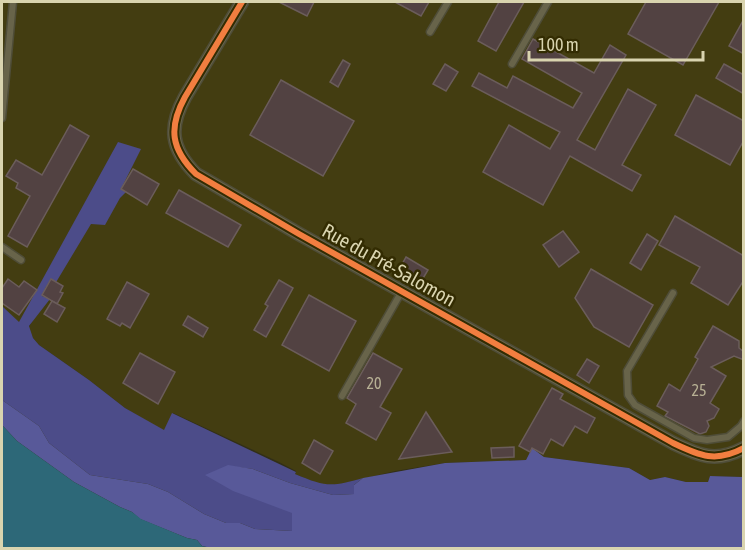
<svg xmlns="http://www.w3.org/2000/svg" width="745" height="550" font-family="'Asap Condensed',sans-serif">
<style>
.built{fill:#433d11}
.green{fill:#4c4c89}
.forest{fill:#585999}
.water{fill:#2d6878}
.building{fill:#524242;stroke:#6b5d5b;stroke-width:1.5}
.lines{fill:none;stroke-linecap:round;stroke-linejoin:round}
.service-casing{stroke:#4f4d38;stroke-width:9}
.minor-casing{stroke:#4f4d38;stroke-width:15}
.service{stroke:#68644a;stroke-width:6}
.minor{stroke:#68644a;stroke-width:12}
.cycleway-casing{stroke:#332c02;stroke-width:10}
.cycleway{stroke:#f27e40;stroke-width:6}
.labels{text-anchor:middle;stroke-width:5;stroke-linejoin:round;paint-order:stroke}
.number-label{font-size:16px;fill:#b7b094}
.street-label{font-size:20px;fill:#d9d4af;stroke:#332c02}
</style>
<rect width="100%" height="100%" fill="#322f18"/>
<path class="built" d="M2,2H743V477L710,476L708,482L699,483L686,482L665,477L650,480L629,468L544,457L532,448L526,460L445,463L395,471L341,484L321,485L295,474L296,471L279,462L173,413L164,431L125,408L89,380L39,345L33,338L29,327L35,316L19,323L2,306Z"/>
<path class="green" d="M118,142L141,149L121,189L126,192L120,198L105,225L91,224L52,289L46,287L42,296L50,299L29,326L33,338L39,345L89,380L125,408L164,430L172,413L296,472L295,474C326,487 331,487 363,478L354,485V494L333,495L290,483L253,469L228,466L312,510L292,531L255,529L240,523H226L204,514L168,492L148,484L90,475L49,443L39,426L2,400V306L19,322Z"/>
<path class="forest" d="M2,400L39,426L49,443L90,475L148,484L168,492L204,514L226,523H240L255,529L292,531V513L233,491L205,475L228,465L253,469L290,483L333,495L354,494V485L363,478L445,463L526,460L532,448L544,457L629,468L650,480L665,477L686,482H708L710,476L743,477V548H211L202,546L197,540L187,538L140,519L132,512L120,507L74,482L17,441L2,425Z"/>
<path class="water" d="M2,425L17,441L74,482L120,507L132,512L141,519L187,538L197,540L202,546L211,548H2Z"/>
<g class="building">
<path d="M279,2H314L307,16Z"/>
<path d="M395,2H429L421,16Z"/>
<path d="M499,2H524L496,51L478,41Z"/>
<path d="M646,2H719L683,65L628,34Z"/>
<path d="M744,19V54L729,46Z"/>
<path d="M533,39L594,73L610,45L626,55L577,140L595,150L628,89L656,105L622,165L641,175L632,191L570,156L543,205L483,172L509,125L550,149L560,132L472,86L479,73L507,88L513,76L573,108L582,93L522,59Z"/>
<path d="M343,60L350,64L338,87L330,82Z"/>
<path d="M445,64L458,72L446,91L433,84Z"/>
<path d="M724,64L744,75V94L716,78Z"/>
<path d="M281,80L354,121L323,176L250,135Z"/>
<path d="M696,95L744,121V140L730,165L675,135Z"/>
<path d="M70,125L89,136L27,247L8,236L30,196L16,188L18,183L6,176L16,160L42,175Z"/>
<path d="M133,169L159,184L147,205L121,189Z"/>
<path d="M179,190L241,225L228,247L166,213Z"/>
<path d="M675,216L744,256V280L728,305L691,283L700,267L659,245Z"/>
<path d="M563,231L579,252L559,267L543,245Z"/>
<path d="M647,234L658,241L641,270L630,263Z"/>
<path d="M406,257L428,270L422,280L400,268Z"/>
<path d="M591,269L653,305L629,347L594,327L575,298Z"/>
<path d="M8,279L19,287L24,281L37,290L19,315L2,303V288Z"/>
<path d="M51,279L63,286L60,292L63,293L57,304L42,295Z"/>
<path d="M279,280L293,288L266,337L254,330L268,306L265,304Z"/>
<path d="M127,282L149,294L130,328L122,323L120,326L107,319Z"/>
<path d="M309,295L356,321L329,371L282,345Z"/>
<path d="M52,301L65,308L57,322L44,314Z"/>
<path d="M188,316L208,328L203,337L183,325Z"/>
<path d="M713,326L739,341V348L744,352V360L734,356L711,367L726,376L710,403L719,409L714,418L707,421L709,426L706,432L700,434L665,416L668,412L657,406L669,384L680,391L698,359L695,357Z"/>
<path d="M140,353L175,372L158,404L123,383Z"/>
<path d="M373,353L402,369L380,407L391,413L376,440L346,423L356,404L347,398Z"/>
<path d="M587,359L599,366L589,383L577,375Z"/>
<path d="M552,388L563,394L560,399L595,418L587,433L575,426L563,446L551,439L543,454L532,448L530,452L519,446Z"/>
<path d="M426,412L452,452L399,459Z"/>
<path d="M314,440L333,451L320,474L302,463Z"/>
<path d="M514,447V457L492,458L491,448Z"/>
</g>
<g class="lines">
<defs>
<g id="service">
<path d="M430,32L448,2"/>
<path d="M512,64L548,2"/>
<path d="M2,118L13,2"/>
<path d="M2,247L21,260"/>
<path d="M673,293L627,371L628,395L635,405L694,438L707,440L728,437L741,426L744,421"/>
<path d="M342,396L402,291"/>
</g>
<path id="minor" d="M242,2L185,97C168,128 171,149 196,174L299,234L673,443C700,456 716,463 744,448"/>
</defs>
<use href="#service" class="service-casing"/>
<use href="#minor" class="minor-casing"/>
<use href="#service" class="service"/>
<use href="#minor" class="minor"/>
<defs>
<path id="cycleway" d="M242,2L185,97C168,128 171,149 196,174L299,234L673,443C700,456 716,463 744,448"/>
</defs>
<use href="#cycleway" class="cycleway-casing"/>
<use href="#cycleway" class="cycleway"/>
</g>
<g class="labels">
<g class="number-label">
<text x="374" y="389">20</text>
<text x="699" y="396">25</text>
</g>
<g class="street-label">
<text transform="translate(389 265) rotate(29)" y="7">Rue du Pré-Salomon</text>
</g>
</g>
<rect width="745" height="550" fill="none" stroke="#d9d4af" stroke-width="6"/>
<path d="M529 51v9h174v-9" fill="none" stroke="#d9d4af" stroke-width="3"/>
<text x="538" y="51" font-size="18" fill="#d9d4af" stroke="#332c02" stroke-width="4.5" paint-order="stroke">100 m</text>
</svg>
